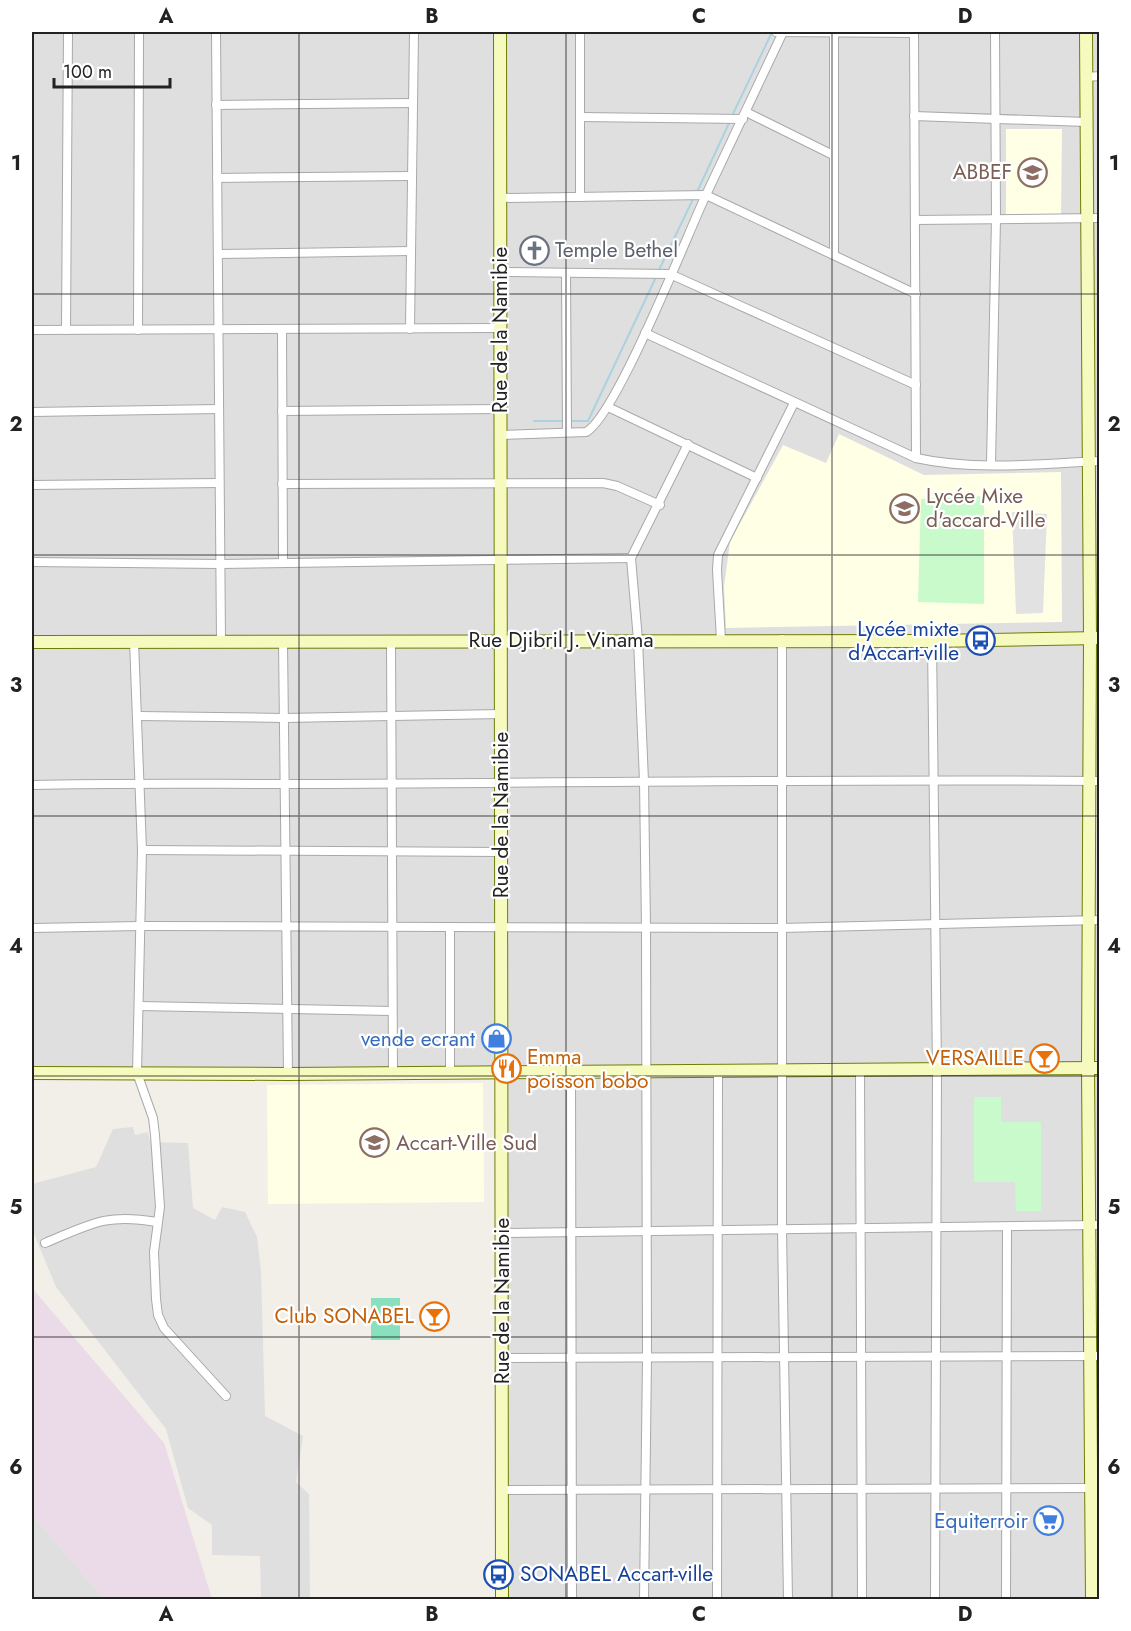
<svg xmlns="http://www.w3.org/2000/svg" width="1131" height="1631" font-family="Jost,sans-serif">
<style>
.residential{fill:#e0dfdf}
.industrial{fill:#ebdbe8}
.education{fill:#ffffe5}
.park{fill:#c8facc}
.pitch{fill:#88e0be}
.parking{fill:#e2e2e2}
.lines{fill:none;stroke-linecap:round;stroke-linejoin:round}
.stream{stroke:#aad3df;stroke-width:2}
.street-casing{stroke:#a9a9a9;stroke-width:10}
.secondary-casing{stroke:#707d05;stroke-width:14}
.street{stroke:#fff;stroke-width:8}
.secondary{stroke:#f7fabf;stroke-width:12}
.grid{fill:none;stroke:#222;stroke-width:1.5;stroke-opacity:0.55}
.labels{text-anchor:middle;stroke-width:4.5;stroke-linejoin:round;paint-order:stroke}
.education-label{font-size:21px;fill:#785e54;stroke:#fff;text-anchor:start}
.worship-label{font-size:21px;fill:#5b616d;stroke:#fff;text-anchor:start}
.street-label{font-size:21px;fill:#222;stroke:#fff}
.transit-label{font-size:21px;fill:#164399;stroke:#fff;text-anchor:end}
.shop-label{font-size:21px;fill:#366cbe;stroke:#fff;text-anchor:end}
.food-label{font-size:21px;fill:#c56008;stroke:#fff;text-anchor:end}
.neatline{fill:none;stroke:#222;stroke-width:2}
.grid-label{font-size:20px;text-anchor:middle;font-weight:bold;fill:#222}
</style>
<rect width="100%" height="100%" fill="#f2efe9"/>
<g class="residential">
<path d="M32,32H1099V1599H495L496,1077L32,1072Z"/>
<path d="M133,1127L135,1135L148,1132L150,1142L188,1143L193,1208L215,1220L222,1207L245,1212L257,1237L261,1271L265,1416L303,1436L296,1482L309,1494L310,1599H261L260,1556L212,1555V1525L188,1508L166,1429L56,1287L32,1229V1184L96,1167L113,1129Z"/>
<path d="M32,1514L104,1599H32Z"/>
</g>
<path class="industrial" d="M32,1288L164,1443L212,1599H104L32,1514Z"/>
<g class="education">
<path d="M1006,129H1062L1061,216L1006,215Z"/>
<path d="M839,434L924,475L1061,472L1062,622L726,628L724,587L730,542L783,445L826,463Z"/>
<path d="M483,1083L484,1202L268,1204L267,1085Z"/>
</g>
<g class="park">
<path d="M984,496V604L918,602L921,499Z"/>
<path d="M974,1097H1001V1122H1041V1211H1016L1015,1182H974Z"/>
</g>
<rect class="pitch" x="371" y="1298" width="29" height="42"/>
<path class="parking" d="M1012,512L1047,514L1043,613L1016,614Z"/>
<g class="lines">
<g class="stream">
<path d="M732,116L772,32"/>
<path d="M697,192L730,121"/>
<path d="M659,270L694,197"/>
<path d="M534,421H563"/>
<path d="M569,421H588L657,275"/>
</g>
<defs>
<g id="street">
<path d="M216,32L221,641"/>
<path d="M580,32V197"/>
<path d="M776,32L914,33"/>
<path d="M914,32L916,458"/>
<path d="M1086,77L1100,76"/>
<path d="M216,105L413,103"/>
<path d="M746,112L833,155"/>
<path d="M914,116L1086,122"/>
<path d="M580,117L743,119"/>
<path d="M217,178L412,176"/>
<path d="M500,198L706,195L916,294"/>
<path d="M915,220L1100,218"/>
<path d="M218,254L411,251"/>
<path d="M834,254V32"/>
<path d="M500,272L670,274L916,385"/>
<path d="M566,273L567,432"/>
<path d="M282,329L283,563"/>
<path d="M410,329L414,32"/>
<path d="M32,330L500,328"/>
<path d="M66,330L68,32"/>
<path d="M138,330L139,32"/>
<path d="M645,333L916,458C974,471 1041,464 1100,461"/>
<path d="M608,407L757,478"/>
<path d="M282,411L500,409"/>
<path d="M32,412L219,409"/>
<path d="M500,435L586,432C616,416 686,238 705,197C731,142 757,87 783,32"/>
<path d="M991,464L996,219L995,32"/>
<path d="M282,484L603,483L617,486L660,505"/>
<path d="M32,485L219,483"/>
<path d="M32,562L220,564L631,558"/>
<path d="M782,639V1229L788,1600"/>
<path d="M391,640L393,1072"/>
<path d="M721,640L717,570L718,555L794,403"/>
<path d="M134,641L142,850L137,1073L153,1118L155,1135L160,1207L154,1252L156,1299L158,1315L164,1328L226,1396"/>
<path d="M932,641L937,1071L935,1600"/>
<path d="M283,642L288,1074"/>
<path d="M138,716L284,718L501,714"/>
<path d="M32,785C116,783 199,784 284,784C556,783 828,779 1100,781"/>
<path d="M142,850L501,852"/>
<path d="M450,927V1071"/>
<path d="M32,928L140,926L782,928L1100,920"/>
<path d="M139,1006L392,1011"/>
<path d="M860,1071L862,1600"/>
<path d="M571,1072L572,1600"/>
<path d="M502,1233L1100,1225"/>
<path d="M45,1243C91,1224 105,1213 157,1222"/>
<path d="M502,1358L1100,1356"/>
<path d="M502,1490L1100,1488"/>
<path d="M644,1600L647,1359L646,928L644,781L638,640L631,558L688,444"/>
<path d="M717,1600L718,1072"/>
<path d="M1006,1600L1007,1227"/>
</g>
<g id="secondary">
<path d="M500,32L502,1600"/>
<path d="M1086,32L1090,638L1088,1068L1092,1600"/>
<path d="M32,642L932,641L1100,638"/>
<path d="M32,1073L288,1074L1100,1068"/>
</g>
</defs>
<use href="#street" class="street-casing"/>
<use href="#secondary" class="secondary-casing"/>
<use href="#street" class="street"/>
<use href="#secondary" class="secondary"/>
</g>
<path class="grid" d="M299,32V1600M566,32V1600M832,32V1600M32,294H1100M32,555H1100M32,816H1100M32,1076H1100M32,1337H1100"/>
<defs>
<symbol id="school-ring" viewBox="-11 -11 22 22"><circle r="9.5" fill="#fff" stroke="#8d6e63" stroke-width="1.5"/><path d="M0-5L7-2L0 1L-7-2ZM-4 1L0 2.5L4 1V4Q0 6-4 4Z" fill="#8d6e63"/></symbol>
<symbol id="church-ring" viewBox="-11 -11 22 22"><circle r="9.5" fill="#fff" stroke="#6b7280" stroke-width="1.5"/><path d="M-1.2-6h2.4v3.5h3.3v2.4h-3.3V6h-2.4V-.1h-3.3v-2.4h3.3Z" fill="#6b7280"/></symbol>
<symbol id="bus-ring" viewBox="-11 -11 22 22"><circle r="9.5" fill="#fff" stroke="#1a4fb4" stroke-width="1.5"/><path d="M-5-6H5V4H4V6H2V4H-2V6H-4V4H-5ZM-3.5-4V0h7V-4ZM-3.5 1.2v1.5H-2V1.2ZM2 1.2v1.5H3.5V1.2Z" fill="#1a4fb4"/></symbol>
<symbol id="shop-ring" viewBox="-11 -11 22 22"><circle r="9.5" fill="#fff" stroke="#3f7fe0" stroke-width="1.5"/><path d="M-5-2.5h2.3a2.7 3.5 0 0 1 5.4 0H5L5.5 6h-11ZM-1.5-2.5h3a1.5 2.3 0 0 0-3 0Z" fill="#3f7fe0"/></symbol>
<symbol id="bar-ring" viewBox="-11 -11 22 22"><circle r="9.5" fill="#fff" stroke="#e8710a" stroke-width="1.5"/><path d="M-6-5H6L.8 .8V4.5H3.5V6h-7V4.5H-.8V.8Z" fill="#e8710a"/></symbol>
<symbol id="restaurant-ring" viewBox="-11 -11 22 22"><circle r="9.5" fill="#fff" stroke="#e8710a" stroke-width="1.5"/><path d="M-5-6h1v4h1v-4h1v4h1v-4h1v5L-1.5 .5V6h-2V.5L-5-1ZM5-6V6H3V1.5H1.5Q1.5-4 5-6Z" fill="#e8710a"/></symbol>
<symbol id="supermarket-ring" viewBox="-11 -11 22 22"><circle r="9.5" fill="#fff" stroke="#3f7fe0" stroke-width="1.5"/><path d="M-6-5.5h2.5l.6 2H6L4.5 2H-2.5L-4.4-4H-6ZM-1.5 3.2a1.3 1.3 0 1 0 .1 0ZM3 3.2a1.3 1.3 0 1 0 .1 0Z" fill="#3f7fe0"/></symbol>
</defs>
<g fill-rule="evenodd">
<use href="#school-ring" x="1016" y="156" width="33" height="33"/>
<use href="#church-ring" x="518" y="234" width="33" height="33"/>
<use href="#school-ring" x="888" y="492" width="33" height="33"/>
<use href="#bus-ring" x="964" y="624" width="33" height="33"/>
<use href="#shop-ring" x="480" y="1022" width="33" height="33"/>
<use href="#bar-ring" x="1028" y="1042" width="33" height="33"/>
<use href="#restaurant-ring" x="490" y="1052" width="33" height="33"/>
<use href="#school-ring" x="358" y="1126" width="33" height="33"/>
<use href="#bar-ring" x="418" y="1300" width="33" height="33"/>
<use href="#supermarket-ring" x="1032" y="1504" width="33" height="33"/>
<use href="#bus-ring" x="482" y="1558" width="33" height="33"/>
</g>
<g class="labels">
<g class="education-label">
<text x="1012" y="179" text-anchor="end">ABBEF</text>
<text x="926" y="503">Lycée Mixe<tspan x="926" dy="24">d'accard-Ville</tspan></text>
<text x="396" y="1150">Accart-Ville Sud</text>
</g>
<g class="worship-label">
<text x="555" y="257">Temple Bethel</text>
</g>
<g class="street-label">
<text transform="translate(500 330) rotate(-90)" y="7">Rue de la Namibie</text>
<text x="561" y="647">Rue Djibril J. Vinama</text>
<text transform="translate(501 815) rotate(-90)" y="7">Rue de la Namibie</text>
<text transform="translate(502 1301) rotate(-90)" y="7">Rue de la Namibie</text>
</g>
<g class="transit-label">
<text x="959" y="636">Lycée mixte<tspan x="959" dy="24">d'Accart-ville</tspan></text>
<text x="520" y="1581" text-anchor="start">SONABEL Accart-ville</text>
</g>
<g class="shop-label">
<text x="475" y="1046">vende ecrant</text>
<text x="1028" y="1528">Equiterroir</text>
</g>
<g class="food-label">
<text x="527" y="1064" text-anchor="start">Emma<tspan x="527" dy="24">poisson bobo</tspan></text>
<text x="1024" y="1065">VERSAILLE</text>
<text x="414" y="1323">Club SONABEL</text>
</g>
</g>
<rect width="1131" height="1631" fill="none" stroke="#ffffff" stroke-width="66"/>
<path d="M54 78v9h116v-9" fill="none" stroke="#222222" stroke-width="3"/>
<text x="63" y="78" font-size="18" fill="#222222" stroke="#ffffff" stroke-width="4.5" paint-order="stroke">100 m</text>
<rect x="33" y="33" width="1065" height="1565" class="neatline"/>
<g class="grid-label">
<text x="166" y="23">A</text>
<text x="432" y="23">B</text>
<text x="699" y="23">C</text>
<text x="965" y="23">D</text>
<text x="16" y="170">1</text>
<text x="1114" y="170">1</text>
<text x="16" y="431">2</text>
<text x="1114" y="431">2</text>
<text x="16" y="692">3</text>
<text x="1114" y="692">3</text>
<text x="16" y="953">4</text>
<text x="1114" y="953">4</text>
<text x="16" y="1214">5</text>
<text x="1114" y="1214">5</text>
<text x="16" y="1474">6</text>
<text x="1114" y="1474">6</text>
<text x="166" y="1621">A</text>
<text x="432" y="1621">B</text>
<text x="699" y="1621">C</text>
<text x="965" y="1621">D</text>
</g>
</svg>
